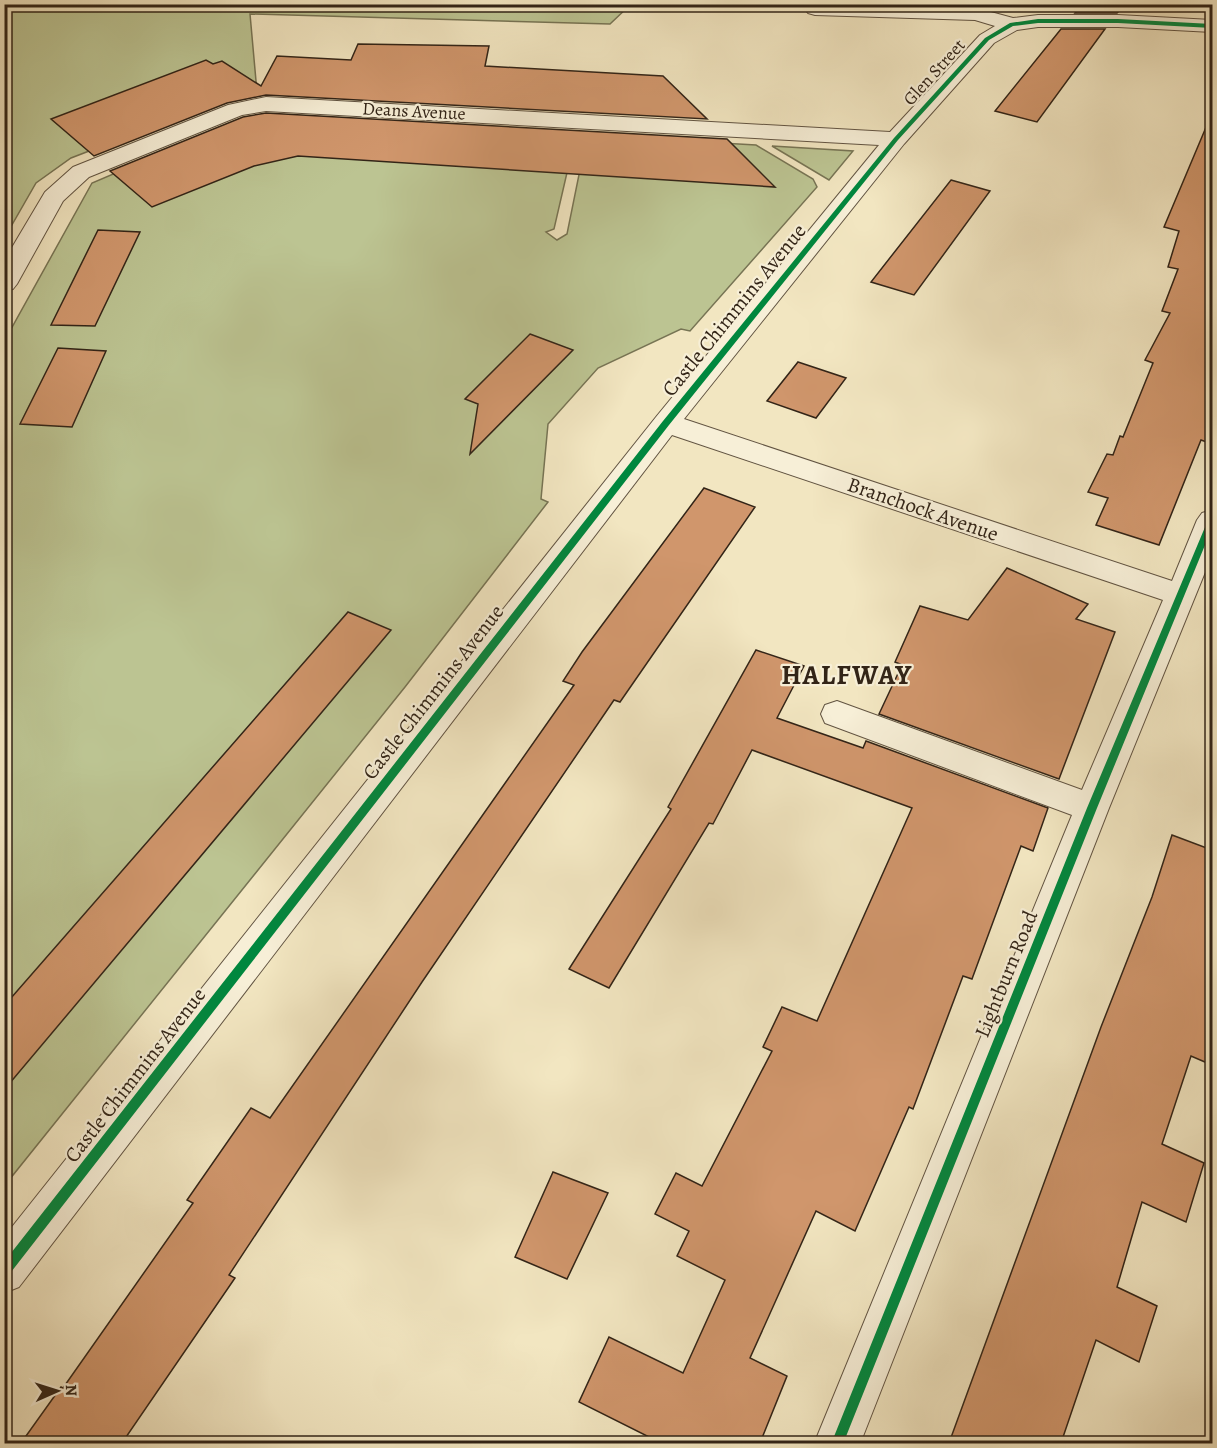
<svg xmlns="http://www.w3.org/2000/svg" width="1217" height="1448" font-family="Alegreya,serif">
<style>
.green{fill:#bcc492;stroke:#777454;stroke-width:1.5}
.building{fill:#d0966c;stroke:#322417;stroke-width:1.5}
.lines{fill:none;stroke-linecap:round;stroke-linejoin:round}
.minor-casing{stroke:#625442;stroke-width:2}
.minor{fill:#f7efd7;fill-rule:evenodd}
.cycleway-casing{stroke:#f7efd7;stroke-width:4}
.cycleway{fill:#00873e;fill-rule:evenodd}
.labels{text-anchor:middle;stroke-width:4.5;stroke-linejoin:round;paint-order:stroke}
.far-street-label{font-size:18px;fill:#322417;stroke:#f7efd7}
.street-label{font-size:21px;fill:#322417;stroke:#f7efd7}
.district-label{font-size:27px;font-weight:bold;letter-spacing:1.5px;fill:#322417;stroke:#f7efd7}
</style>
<rect width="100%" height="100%" fill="#f2e6c1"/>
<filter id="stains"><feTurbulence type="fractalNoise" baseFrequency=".00333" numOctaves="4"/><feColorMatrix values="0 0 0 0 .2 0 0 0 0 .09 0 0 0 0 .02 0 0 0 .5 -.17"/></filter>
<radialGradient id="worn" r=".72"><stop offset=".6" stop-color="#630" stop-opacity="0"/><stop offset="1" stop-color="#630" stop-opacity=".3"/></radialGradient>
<g class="green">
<path d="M5,5H630L610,24L250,14L257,92L206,106L71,158L36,183L5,237Z"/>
<path d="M599,136L756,145L813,179L817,187L690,331L681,329L598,368L548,424L541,499L548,502L405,687L5,1185V340L92,183L139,163L575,138L554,229L546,232L557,240L567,234L586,140Z"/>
<path d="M772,146L853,151L829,180Z"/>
</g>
<g class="building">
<path d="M1082,4H1113L1120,10L1117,13H1075Z"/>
<path d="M1061,29H1105L1037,122L995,111Z"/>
<path d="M358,44L489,46L485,66L663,76L707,119L266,95L227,103L94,156L51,119L206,60L213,64L222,61L261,86L277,56L351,60Z"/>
<path d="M266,113L727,139L775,187L298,156L254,166L152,207L110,171L243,117Z"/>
<path d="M1212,113V444L1201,440L1159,545L1096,525L1108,498L1088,492L1107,454L1113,455L1120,436L1123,437L1153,363L1145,360L1170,313L1162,311L1178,269L1168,267L1179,231L1164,227Z"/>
<path d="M951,180L990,191L914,295L871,282Z"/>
<path d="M98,230L140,232L95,326L51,325Z"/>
<path d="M530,334L573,350L470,454L478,404L465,399Z"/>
<path d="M58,348L106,351L72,427L20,424Z"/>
<path d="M798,362L846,378L816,418L767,401Z"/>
<path d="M704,488L755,507L620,702L614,700L422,982L229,1275L235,1278L122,1443H21L61,1387L63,1388L193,1203L187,1200L251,1108L270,1118L574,685L563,681L582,652Z"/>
<path d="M1007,568L1088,604L1076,619L1115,632L1059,779L879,714L902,665L895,662L920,606L968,620Z"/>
<path d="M348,612L391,630L4,1090V1006Z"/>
<path d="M756,650L804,666L777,718L863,748L866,741L1048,808L1033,851L1021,846L972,979L963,976L913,1109L909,1107L855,1231L816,1211L750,1358L787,1376L760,1443H661L579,1402L609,1337L683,1373L725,1280L677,1256L689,1231L655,1214L676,1173L702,1186L772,1051L763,1047L782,1007L817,1021L912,808L752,750L713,824L709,823L609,988L569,969L671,809L668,807Z"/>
<path d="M1172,835L1212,850V1065L1191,1056L1162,1144L1204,1163L1186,1222L1142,1202L1117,1287L1157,1306L1139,1362L1096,1340L1061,1443H949L1101,1027L1152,897Z"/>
<path d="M553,1172L608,1193L567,1279L515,1257Z"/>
</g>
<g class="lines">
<defs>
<path id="minor" d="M867,4L976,8L1013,18L1038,15H1118L1212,20V32L1118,27H1038L1017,30L994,43L904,144L684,419L1172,581L1197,520L1202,513L1212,510V555L1109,808L860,1444H814L1072,815L825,723L821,714L825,705L837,701L1082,790L1163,600L672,435L19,1287L4,1293V1237L656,417L879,145L266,111L242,115L89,177L63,201L17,284L13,289L4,291V261L45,192L73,167L228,105L266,97L890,132L980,35L995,26L975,20L815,15L808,13L805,9L809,4Z"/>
</defs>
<use href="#minor" class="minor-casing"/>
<use href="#minor" class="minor"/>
<defs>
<g id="cycleway">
<path d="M1038,19H1118L1212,24V28L1118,23H1038L1013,26L989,40L898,140L669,425L8,1276L4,1278V1262L663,421L894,138L985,38L1010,23Z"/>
<path d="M1212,517V528L1097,808L843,1444H831L1087,808L1208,520Z"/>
</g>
</defs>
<use href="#cycleway" class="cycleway-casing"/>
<use href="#cycleway" class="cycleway"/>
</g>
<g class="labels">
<g class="far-street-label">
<text transform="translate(934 72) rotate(-48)" y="6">Glen Street</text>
<text transform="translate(414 111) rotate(3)" y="6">Deans Avenue</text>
</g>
<g class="street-label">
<text transform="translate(734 310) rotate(-51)" y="7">Castle Chimmins Avenue</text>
<text transform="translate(923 509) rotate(19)" y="7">Branchock Avenue</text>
<text transform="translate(433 692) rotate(-52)" y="7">Castle Chimmins Avenue</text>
<text transform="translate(1006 974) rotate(-68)" y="7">Lightburn Road</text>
<text transform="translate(135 1075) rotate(-52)" y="7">Castle Chimmins Avenue</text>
</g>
<g class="district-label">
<text x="847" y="684">HALFWAY</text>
</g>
</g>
<rect width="1217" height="1448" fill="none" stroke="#f2e6c1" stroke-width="24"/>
<rect x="6" y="6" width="1205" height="1436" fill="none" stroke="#322417" stroke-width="3"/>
<rect x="12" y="12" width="1193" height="1424" fill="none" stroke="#322417" stroke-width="1.5"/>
<g transform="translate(57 1391) rotate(87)" stroke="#f7efd7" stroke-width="4.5" paint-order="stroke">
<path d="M0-4.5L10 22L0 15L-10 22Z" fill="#322417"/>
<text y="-9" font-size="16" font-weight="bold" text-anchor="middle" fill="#322417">N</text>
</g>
<rect width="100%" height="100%" filter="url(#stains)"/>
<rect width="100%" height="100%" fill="url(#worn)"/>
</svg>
